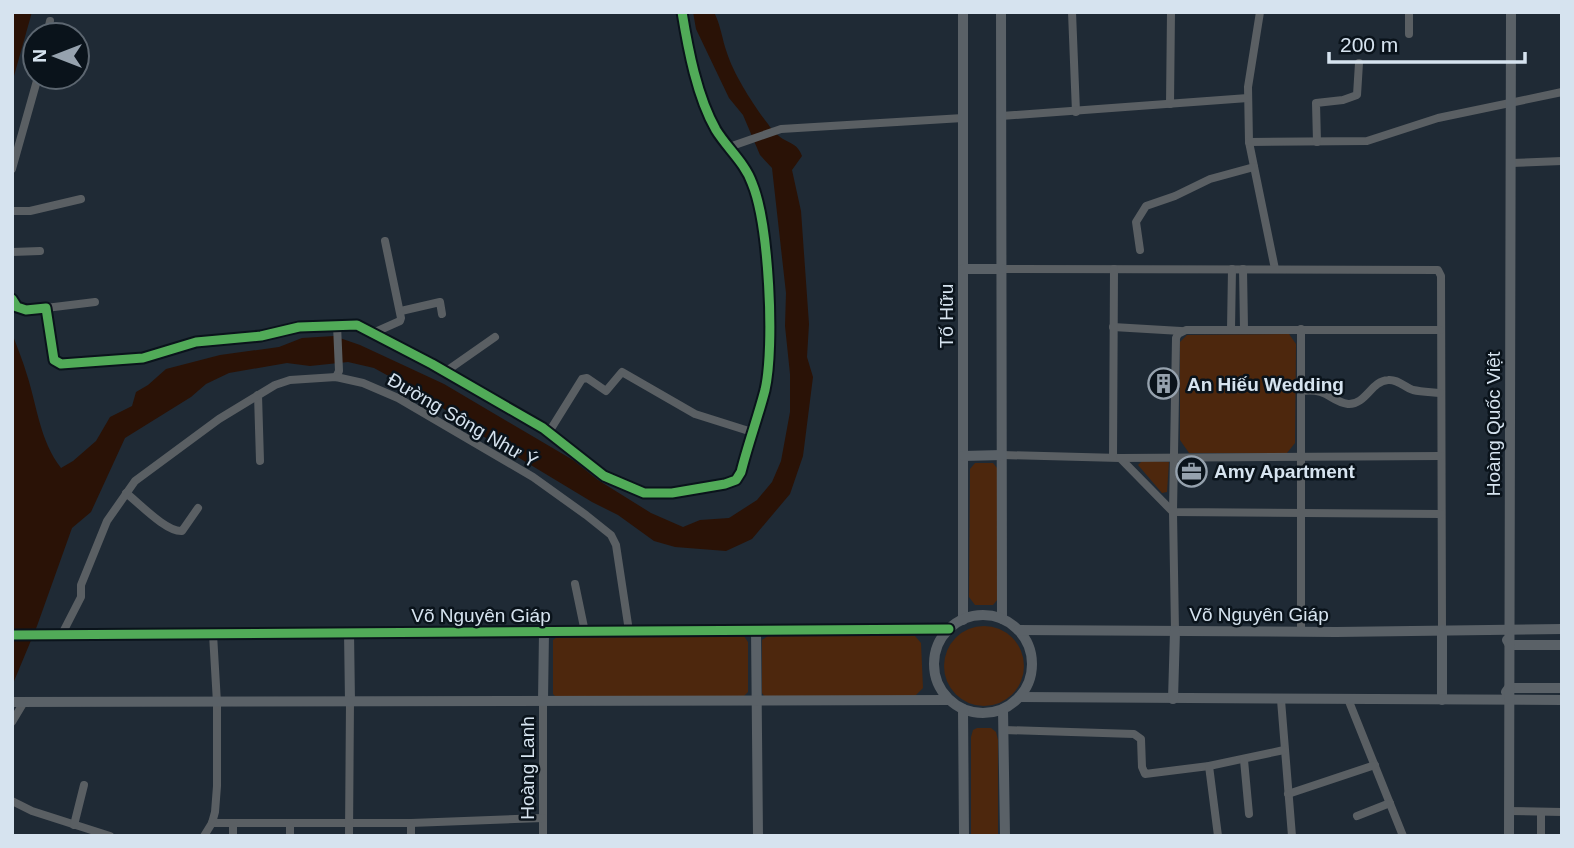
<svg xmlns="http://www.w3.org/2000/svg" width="1574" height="848" font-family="Helvetica,sans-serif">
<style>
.green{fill:#4d270d}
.water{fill:#2a1206}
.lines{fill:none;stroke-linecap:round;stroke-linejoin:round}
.street{stroke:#5a5f63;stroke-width:8}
.secondary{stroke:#5a6167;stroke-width:10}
.cycleway-casing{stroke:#0a131b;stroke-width:13}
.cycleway{stroke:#51ab58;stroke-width:9}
.labels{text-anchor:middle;stroke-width:5;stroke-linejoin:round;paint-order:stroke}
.street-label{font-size:19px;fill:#d6e3ef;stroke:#0a131b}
.poi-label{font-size:19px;font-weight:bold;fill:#d6e3ef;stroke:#0a131b;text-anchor:start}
</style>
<rect width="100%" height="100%" fill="#1f2a35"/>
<g class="green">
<path d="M1289,334L1296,344L1295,443L1287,453H1189L1180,440V342L1187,335Z"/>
<path d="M1143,460L1169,462L1167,492L1162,493L1138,465Z"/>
<path d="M975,463H993L997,468L998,599L993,605H975L969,597L970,469Z"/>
<circle cx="984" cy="666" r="40"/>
<path d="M744,636L748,642V692L743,697L555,696L553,694V640L557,637Z"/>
<path d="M768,636H915L921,643L923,688L914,697H765L762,693V640Z"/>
<path d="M977,728H991L996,732L998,740V836H971V737L973,730Z"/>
</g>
<g class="water">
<path d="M12,12H32L12,83Z"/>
<path d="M693,12H714C721,26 722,39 727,53C734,75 754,106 768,124C771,129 778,136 783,139C792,144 798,145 802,156L792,170L801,211L809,324L807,357L813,377L803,456L790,494L752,539L726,551L675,547L654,541L618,515L592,502L481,435L427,397L374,368L348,362L310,366L287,363L229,373L206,384L191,397L125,438L91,512L72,528L37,626L12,686V333C17,347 23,361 27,375C37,406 40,441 61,468L73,461L96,441L110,417L132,406L136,392L148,385L166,369L220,355L279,347L302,338L334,336L360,345L444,384L573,460L598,480L651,513L683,527L700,520L729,518L757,500L772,482L781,461L790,412V374L785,326L786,293L772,168L760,155L743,115L729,98L696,29Z"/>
</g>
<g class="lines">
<g class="street">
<path d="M1072,12L1076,112"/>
<path d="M1260,12L1248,87L1249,142L1275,269"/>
<path d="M1409,34V12"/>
<path d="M47,35L50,21"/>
<path d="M1170,104L1171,12"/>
<path d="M1001,116L1248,98"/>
<path d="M1249,142L1367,141L1438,118L1562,92"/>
<path d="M1317,142L1316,103L1343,100L1357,95L1359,63"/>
<path d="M729,147L781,129L963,118"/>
<path d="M1511,163L1562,161"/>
<path d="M12,169L38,77"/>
<path d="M12,211H30L81,199"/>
<path d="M1140,250L1136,222L1146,206L1175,196L1210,179L1254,167"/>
<path d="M12,252L40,251"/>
<path d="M1002,269L1438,270L1441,276L1442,630"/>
<path d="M1243,269L1244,329"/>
<path d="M12,299L17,307L26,310L46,308L54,360L61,364L143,358L196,342L261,336L299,327L357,325L432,364L543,428L604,476L644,493H672L725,484L736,480L741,472C748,444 758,417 765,390C775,346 769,224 752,183C745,163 727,148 716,130C697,97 688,49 682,12"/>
<path d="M46,308L95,302"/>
<path d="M401,311L440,302L442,314"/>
<path d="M1113,327L1181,331"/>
<path d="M1231,329L1232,269"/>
<path d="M1301,329V632"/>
<path d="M373,333L400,321L401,318L385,241"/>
<path d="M445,372L495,337"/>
<path d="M336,377L339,371L337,325"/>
<path d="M1302,391C1329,388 1329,401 1348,404C1366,405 1371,381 1388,380C1398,379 1404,387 1413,390C1422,392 1431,392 1440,393"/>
<path d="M258,395L260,461"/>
<path d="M549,432L582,379L587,378L606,391L622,372L695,414L752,432"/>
<path d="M1002,455L1120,458L1173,512L1441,514"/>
<path d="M1113,457L1114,269"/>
<path d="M1120,458L1441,456"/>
<path d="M126,493C139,503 166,532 182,531L198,508"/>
<path d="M575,584L585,632"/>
<path d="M1175,631L1173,512L1176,338L1178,334L1186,330H1440"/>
<path d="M62,634L81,597V585L107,521L135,481L219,419L275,385L290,380L336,377L363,383L398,398L533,477L586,515L611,535L616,545L629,631"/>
<path d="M1348,699L1403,836"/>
<path d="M1281,700L1292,836"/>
<path d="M543,701V836"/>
<path d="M12,722L24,702"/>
<path d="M1004,730L1134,734L1141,739L1142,767L1145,774L1209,766L1284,750"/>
<path d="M1244,760L1249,814"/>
<path d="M1209,766L1218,836"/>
<path d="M1288,794L1375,765"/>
<path d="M12,801L32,811L110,836"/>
<path d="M1509,811L1562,812"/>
<path d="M1357,816L1390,803"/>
<path d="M212,823H411L543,818"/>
<path d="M74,825L84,785"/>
<path d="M204,836L212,823L215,812L217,786V703L213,634"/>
<path d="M233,836V823"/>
<path d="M290,836V823"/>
<path d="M349,836L350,702"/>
<path d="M411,836V823"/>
<path d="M1541,836V812"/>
</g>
<g class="secondary">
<path d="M963,12V620"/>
<path d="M1001,12L1002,619"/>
<path d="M963,269H1002"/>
<path d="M963,456L1002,455"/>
<circle cx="983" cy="664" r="49"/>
<path d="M756,630L758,836"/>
<path d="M1018,630L1336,632L1562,629"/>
<path d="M1442,630V700"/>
<path d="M349,632L350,702"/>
<path d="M12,635L949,629"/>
<path d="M1507,640L1510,645H1562"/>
<path d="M1506,692L1509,688H1562"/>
<path d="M1019,697L1562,700"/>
<path d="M1173,699L1175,631"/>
<path d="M543,701L544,632"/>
<path d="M12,702L949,700"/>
<path d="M963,709L964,836"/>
<path d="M1003,709L1005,836"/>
<path d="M1509,836L1511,12"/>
</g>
<defs>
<g id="cycleway">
<path d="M12,299L17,307L26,310L46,308L54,360L61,364L143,358L196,342L261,336L299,327L357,325L432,364L543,428L604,476L644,493H672L725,484L736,480L741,472C748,444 758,417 765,390C775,346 769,224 752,183C745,163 727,148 716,130C697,97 688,49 682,12"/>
<path d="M12,635L949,629"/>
</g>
</defs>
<use href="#cycleway" class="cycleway-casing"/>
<use href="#cycleway" class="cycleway"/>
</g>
<defs>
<symbol id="building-ring" viewBox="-11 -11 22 22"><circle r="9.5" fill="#0a131b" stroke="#96a2ae" stroke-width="1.5"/><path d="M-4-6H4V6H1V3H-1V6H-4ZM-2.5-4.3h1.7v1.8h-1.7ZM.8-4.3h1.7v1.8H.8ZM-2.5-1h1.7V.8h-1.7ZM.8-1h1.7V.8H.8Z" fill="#96a2ae"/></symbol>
<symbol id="office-ring" viewBox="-11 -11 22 22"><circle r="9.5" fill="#0a131b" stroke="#96a2ae" stroke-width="1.5"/><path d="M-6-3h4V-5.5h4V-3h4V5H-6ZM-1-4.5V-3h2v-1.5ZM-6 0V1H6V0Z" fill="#96a2ae"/></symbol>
</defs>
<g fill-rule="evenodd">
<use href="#building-ring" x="1146" y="366" width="35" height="35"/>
<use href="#office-ring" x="1174" y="454" width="35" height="35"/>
</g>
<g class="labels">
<g class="street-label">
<text transform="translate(946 316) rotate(-90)" y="7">Tố Hữu</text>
<text transform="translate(463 420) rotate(30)" y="7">Đường Sông Như Ý</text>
<text transform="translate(1493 424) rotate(-90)" y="7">Hoàng Quốc Việt</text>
<text x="1259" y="621">Võ Nguyên Giáp</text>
<text x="481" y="622">Võ Nguyên Giáp</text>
<text transform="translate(527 768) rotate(-90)" y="7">Hoàng Lanh</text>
</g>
<g class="poi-label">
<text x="1187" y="391">An Hiếu Wedding</text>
<text x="1214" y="478">Amy Apartment</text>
</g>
</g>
<rect width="1574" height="848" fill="none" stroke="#d6e3ef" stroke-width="28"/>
<g transform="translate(56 56) rotate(270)"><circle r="33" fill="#0a131b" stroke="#5c6670" stroke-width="2"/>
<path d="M0-5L12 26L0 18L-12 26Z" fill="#96a2ae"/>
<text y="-10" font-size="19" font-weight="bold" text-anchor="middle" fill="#d6e3ef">N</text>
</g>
<path d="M1329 52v10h196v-10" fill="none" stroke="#d6e3ef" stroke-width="3.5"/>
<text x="1340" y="52" font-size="21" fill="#d6e3ef" stroke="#0a131b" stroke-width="5" paint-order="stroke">200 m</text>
</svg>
